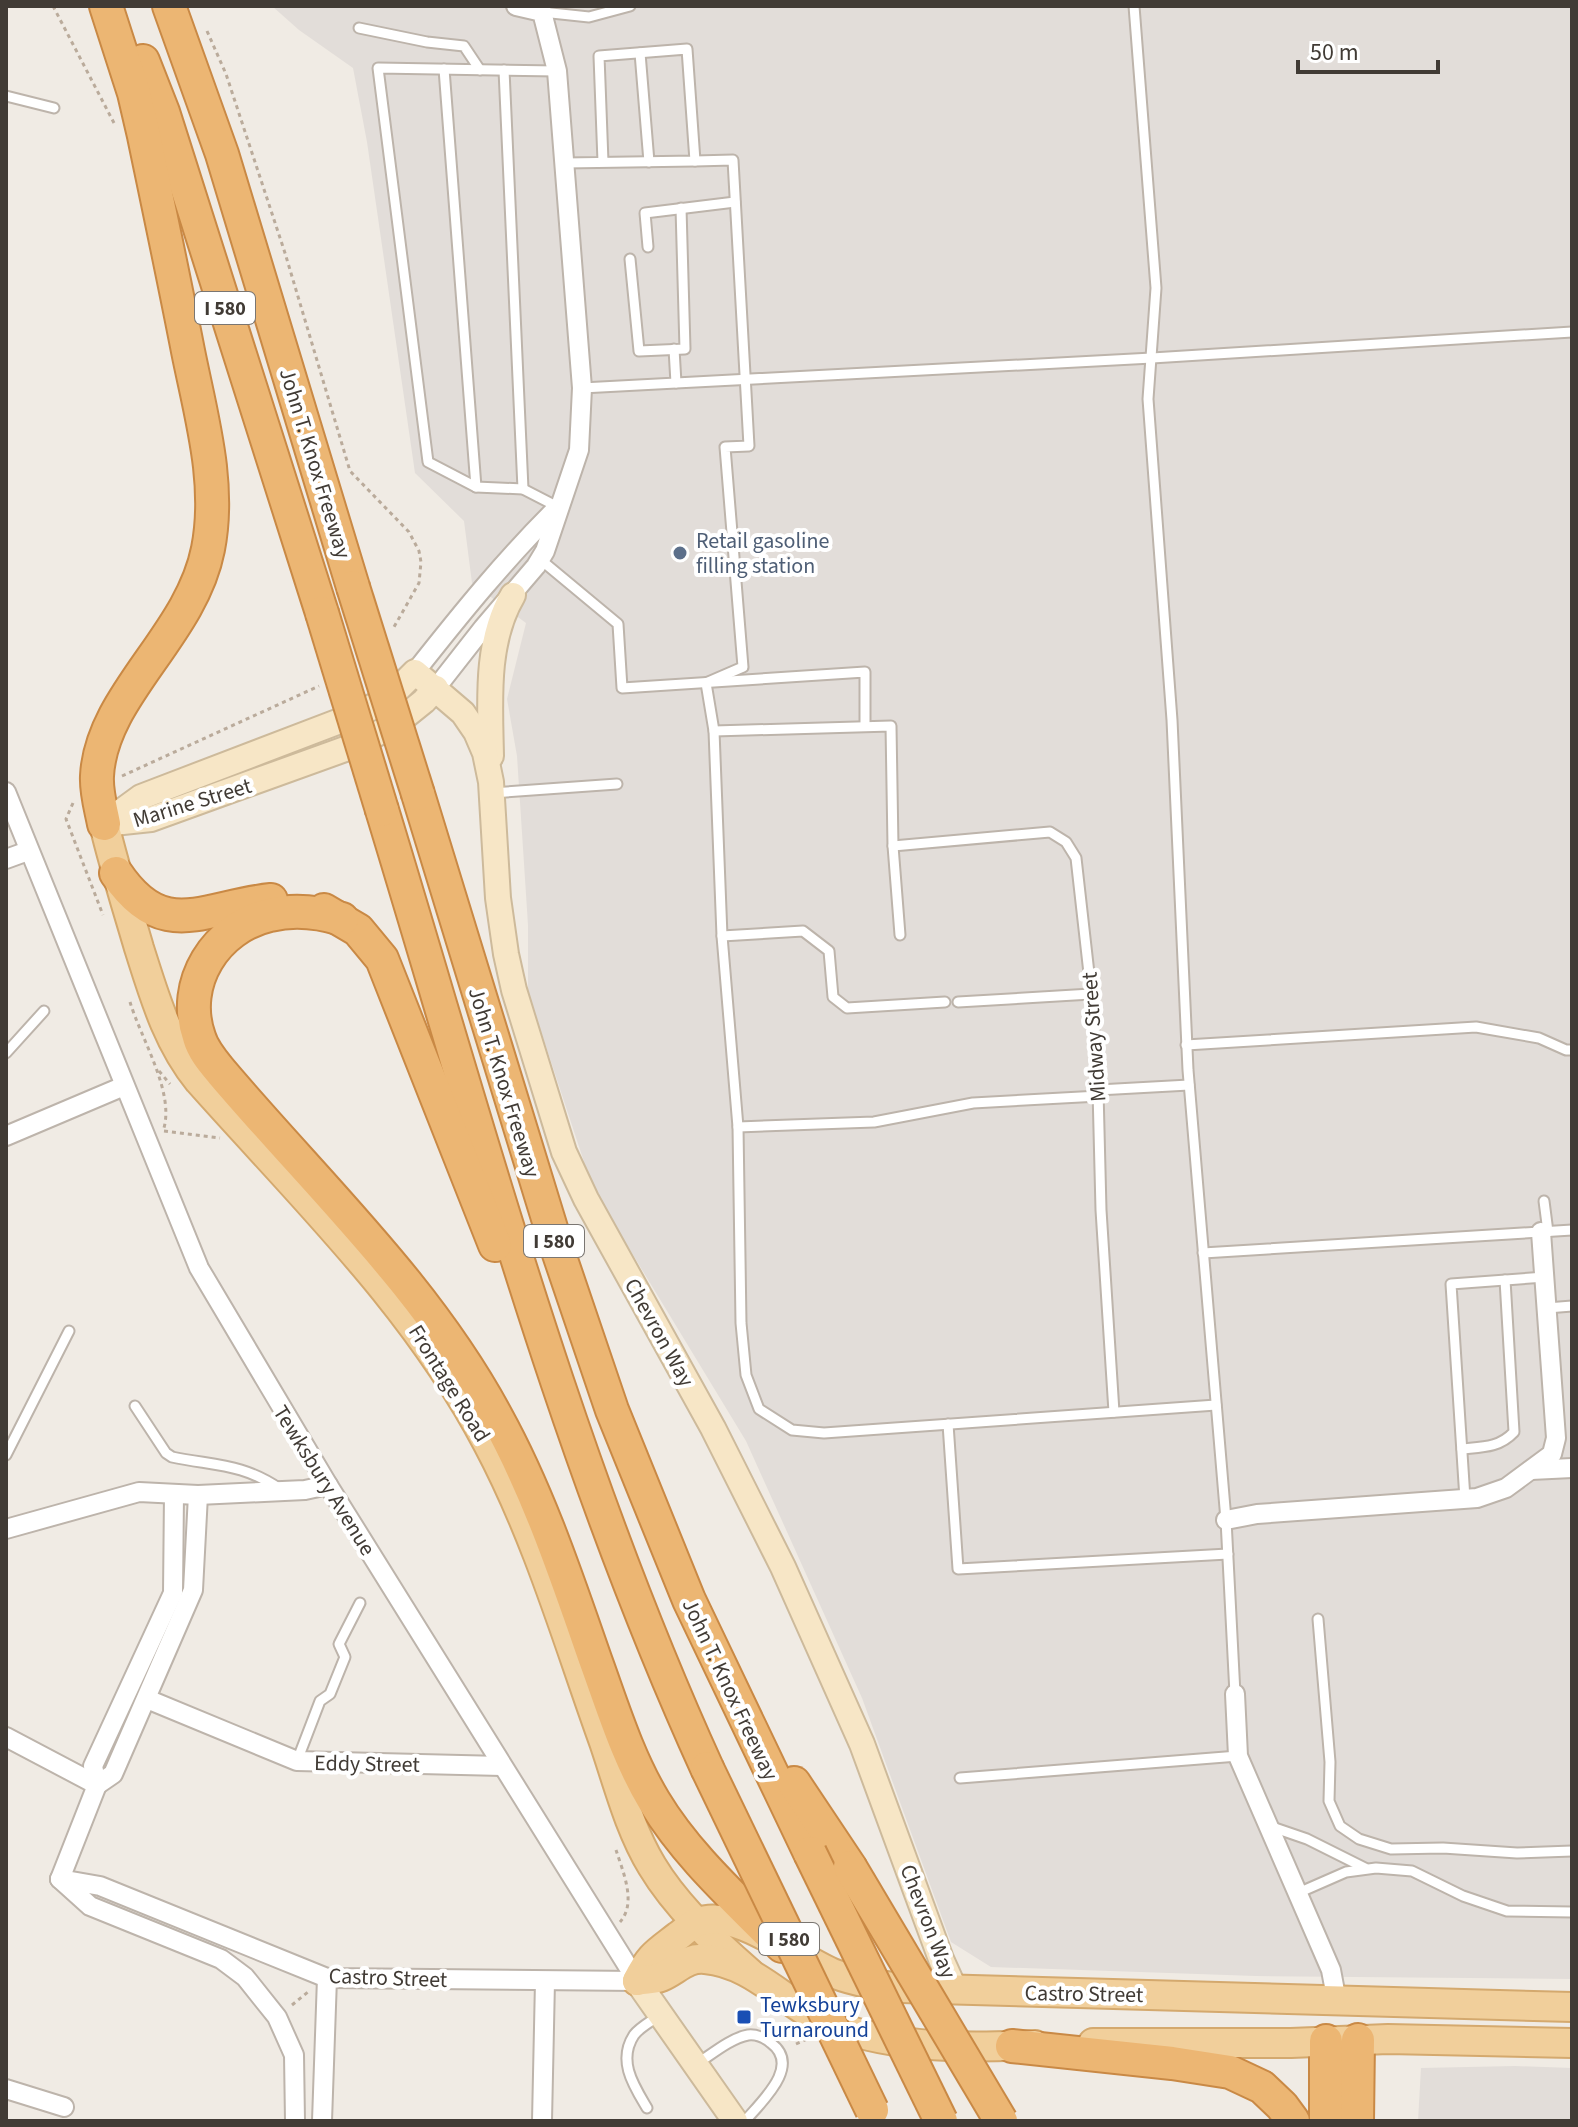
<svg xmlns="http://www.w3.org/2000/svg" width="1578" height="2127" font-family="'Source Sans 3',sans-serif">
<style>
.industrial{fill:#e2ddd9}
.lines{fill:none;stroke-linecap:round;stroke-linejoin:round}
.lane-casing{stroke:#bdb4ab;stroke-width:13}
.street-casing{stroke:#bdb4ab;stroke-width:22}
.secondary-casing{stroke:#cdba9b;stroke-width:28}
.primary-casing{stroke:#d4a96e;stroke-width:32}
.highway-casing{stroke:#c98945;stroke-width:36}
.path{stroke:#baab9b;stroke-width:3;stroke-dasharray:4 4;stroke-linecap:butt}
.lane{stroke:#fff;stroke-width:9}
.street{stroke:#fff;stroke-width:18}
.secondary{stroke:#f7e6c6;stroke-width:24}
.primary{stroke:#f1cf9b;stroke-width:28}
.highway{stroke:#ecb673;stroke-width:32}
.highway-bridge-casing{stroke:#c98945;stroke-width:36;stroke-linecap:butt}
.highway-bridge{stroke:#ecb673;stroke-width:32}
.service-dot{fill:#5c6f8a;stroke:#fff;stroke-width:3}
.transit-dot{fill:#1a4fb4;stroke:#fff;stroke-width:3}
.labels{text-anchor:middle;stroke-width:8;stroke-linejoin:round;paint-order:stroke}
.shield{fill:#fff;stroke:#7a7672;stroke-width:2}
.shield-label{font-size:20px;font-weight:bold;fill:#413b35}
.street-label{font-size:22px;fill:#413b35;stroke:#fff}
.service-label{font-size:22px;fill:#4e5e75;stroke:#fff;text-anchor:start}
.transit-label{font-size:22px;fill:#164399;stroke:#fff;text-anchor:start}
</style>
<rect width="100%" height="100%" fill="#f0ebe4"/>
<g class="industrial">
<path d="M272,6H1572V1979L1256,1976L991,1967L951,1942L862,1698L746,1441L593,1189L528,992V925L517,756L507,699L526,623L472,583L464,521L415,473L367,142L353,68L299,30Z"/>
<path d="M1515,2066L1572,2068V2121H1418L1421,2068Z"/>
</g>
<g class="lines">
<defs>
<g id="lane">
<path d="M1134,6L1156,288L1148,399L1172,720L1188,1070L1226,1520L1235,1694"/>
<path d="M542,12L589,17L630,6"/>
<path d="M359,28L427,42L464,46L480,70"/>
<path d="M640,53L649,162"/>
<path d="M444,69L476,487"/>
<path d="M504,70L523,489"/>
<path d="M557,71L378,68L428,462L476,487L523,489L558,507"/>
<path d="M6,96L54,108"/>
<path d="M695,161L733,160L749,446L725,447L743,667L706,683L714,731L722,936L738,1127L741,1323L746,1375L759,1409L792,1430L824,1433L1216,1405"/>
<path d="M565,163L695,161L687,49L599,56L603,162"/>
<path d="M648,247L645,213L735,202"/>
<path d="M630,259L639,351L685,349L681,208"/>
<path d="M676,383L1152,358L1572,332"/>
<path d="M582,388L676,383L674,349"/>
<path d="M541,560L618,624L622,688L865,672V725"/>
<path d="M714,731L891,726L893,846L900,935"/>
<path d="M492,793L617,784"/>
<path d="M893,846L1050,832L1066,842L1076,858L1092,1000L1098,1090L1101,1210L1114,1412"/>
<path d="M722,936L803,931L829,951L833,997L847,1008L945,1002"/>
<path d="M958,1002L1091,994"/>
<path d="M1186,1045L1476,1027L1539,1038L1566,1050H1572"/>
<path d="M6,1053L44,1011"/>
<path d="M1098,1090L1189,1085"/>
<path d="M738,1127L874,1122L973,1103L1099,1096"/>
<path d="M1544,1201L1548,1232"/>
<path d="M1203,1253L1572,1230"/>
<path d="M1547,1308L1572,1306"/>
<path d="M135,1406L166,1453L172,1457C215,1466 242,1463 280,1489"/>
<path d="M948,1424L958,1569L1228,1554"/>
<path d="M1462,1449C1482,1447 1499,1448 1514,1432L1505,1280"/>
<path d="M6,1455L69,1331"/>
<path d="M1465,1499L1451,1284L1545,1277"/>
<path d="M1318,1619L1330,1762L1329,1801L1340,1826L1359,1839L1391,1849L1443,1848L1517,1853L1572,1851"/>
<path d="M297,1761L320,1701L330,1694L345,1657L339,1644L360,1603"/>
<path d="M960,1778L1238,1756"/>
<path d="M1269,1826L1307,1839L1365,1868"/>
<path d="M1298,1893L1346,1872L1376,1868L1412,1871L1463,1896L1507,1911L1572,1912"/>
<path d="M698,2063C712,2054 731,2038 748,2035C756,2034 765,2038 771,2043C802,2066 761,2102 745,2121"/>
<path d="M647,2108C634,2086 617,2061 634,2035C640,2027 652,2021 660,2015"/>
</g>
<g id="street">
<path d="M415,672C460,615 506,558 558,507"/>
<path d="M436,688L483,628L536,566L545,551L579,450L582,388L557,71L542,12L516,6"/>
<path d="M6,792L199,1268L328,1485L637,1981"/>
<path d="M6,859L28,851"/>
<path d="M6,1136L124,1086"/>
<path d="M1531,1470L1572,1468"/>
<path d="M1226,1520L1257,1514L1477,1498L1506,1488L1552,1454L1556,1438L1541,1232"/>
<path d="M6,1529L139,1492L198,1495L305,1490L328,1485"/>
<path d="M1235,1694L1238,1756L1331,1970L1337,2002"/>
<path d="M147,1699L297,1761L502,1766"/>
<path d="M6,1737L97,1785"/>
<path d="M97,1785L113,1774L193,1590L198,1495"/>
<path d="M60,1879L100,1886L327,1978L637,1981"/>
<path d="M60,1879L97,1785L93,1766L173,1593L174,1494"/>
<path d="M60,1879L90,1906L221,1959L245,1977L277,2017L294,2055L295,2121"/>
<path d="M6,2089L64,2107"/>
<path d="M322,2121L327,1978"/>
<path d="M542,2121L545,1981"/>
</g>
<g id="secondary">
<path d="M491,756C490,703 485,642 513,595"/>
<path d="M104,824L141,797L366,711L395,692L415,672L463,713L476,732L485,753L491,782L498,898L506,954L514,990L564,1152L586,1199L713,1428L783,1567L862,1744L941,1959L955,1990"/>
<path d="M104,824L151,819L345,749L393,726L424,701L436,688"/>
<path d="M637,1981L735,2121"/>
</g>
<g id="primary">
<path d="M104,824C114,866 127,907 139,948C154,995 167,1042 199,1081C302,1197 415,1305 488,1444C538,1538 568,1642 604,1742C618,1783 629,1828 652,1866C676,1906 714,1942 750,1973"/>
<path d="M637,1981C650,1955 656,1953 678,1936C684,1932 691,1924 698,1922C737,1907 799,1960 835,1974C856,1982 878,1985 901,1988L1572,2007"/>
<path d="M637,1981C644,1979 654,1980 661,1977C677,1970 687,1957 705,1959C755,1963 789,2009 835,2026C899,2049 969,2048 1035,2045"/>
<path d="M1093,2043H1291L1388,2039L1572,2043"/>
</g>
<g id="highway">
<path d="M169,6L222,154L353,587"/>
<path d="M143,61L163,112L322,613"/>
<path d="M418,794L558,1251L612,1410L689,1600L810,1853"/>
<path d="M382,810C480,1132 567,1461 707,1768"/>
<path d="M104,824C101,808 96,792 97,776C101,695 191,636 208,549C221,483 201,416 188,351C174,279 159,208 144,136L134,93L106,6"/>
<path d="M116,873C163,943 203,907 271,900"/>
<path d="M324,910L358,930L382,959L495,1245"/>
<path d="M342,919C319,912 294,909 270,915C216,927 180,983 199,1037C203,1051 213,1062 222,1073C317,1185 426,1286 496,1416C539,1494 567,1579 596,1662C613,1709 628,1758 654,1801C687,1856 737,1900 782,1946"/>
<path d="M794,1783L850,1867"/>
<path d="M1012,2046L1172,2063L1230,2072L1262,2087L1282,2106L1293,2121"/>
<path d="M1326,2121V2041"/>
<path d="M1357,2121L1358,2040"/>
</g>
</defs>
<use href="#lane" class="lane-casing"/>
<use href="#street" class="street-casing"/>
<use href="#secondary" class="secondary-casing"/>
<use href="#primary" class="primary-casing"/>
<use href="#highway" class="highway-casing"/>
<g class="path">
<path d="M53,6L114,123"/>
<path d="M207,31L226,74L285,253L350,471L409,532L419,551L421,562L419,583L394,627"/>
<path d="M122,776L319,686"/>
<path d="M73,803L66,819L103,915"/>
<path d="M130,1002C141,1039 176,1094 163,1131"/>
<path d="M159,1071L170,1084"/>
<path d="M164,1131L220,1138"/>
<path d="M616,1850C623,1872 637,1903 620,1922"/>
<path d="M292,2005L308,1992"/>
<path d="M796,2044L807,2039"/>
</g>
<use href="#lane" class="lane"/>
<use href="#street" class="street"/>
<use href="#secondary" class="secondary"/>
<use href="#primary" class="primary"/>
<use href="#highway" class="highway"/>
<defs>
<g id="highway-bridge">
<path d="M353,587L418,794"/>
<path d="M322,613L382,810"/>
<path d="M707,1768L872,2110"/>
<path d="M810,1853L941,2121"/>
<path d="M850,1867L1001,2121"/>
</g>
</defs>
<use href="#highway-bridge" class="highway-bridge-casing"/>
<use href="#highway-bridge" class="highway-bridge"/>
</g>
<circle class="service-dot" cx="680" cy="553" r="8"/>
<rect class="transit-dot" x="736" y="2009" width="16" height="16" rx="4"/>
<g class="labels">
<g class="shield">
<rect x="195" y="292" width="60" height="32" rx="6"/>
<rect x="524" y="1225" width="60" height="32" rx="6"/>
<rect x="759" y="1923" width="60" height="32" rx="6"/>
</g>
<g class="shield-label">
<text x="225" y="315">I 580</text>
<text x="554" y="1248">I 580</text>
<text x="789" y="1946">I 580</text>
</g>
<g class="street-label">
<text transform="translate(316 463) rotate(73)" y="8">John T. Knox Freeway</text>
<text transform="translate(192 802) rotate(-17)" y="8">Marine Street</text>
<text transform="translate(1093 1037) rotate(-94)" y="8">Midway Street</text>
<text transform="translate(505 1082) rotate(73)" y="8">John T. Knox Freeway</text>
<text transform="translate(660 1332) rotate(61)" y="8">Chevron Way</text>
<text transform="translate(450 1383) rotate(58)" y="8">Frontage Road</text>
<text transform="translate(325 1480) rotate(58)" y="8">Tewksbury Avenue</text>
<text transform="translate(731 1689) rotate(65)" y="8">John T. Knox Freeway</text>
<text transform="translate(367 1763) rotate(1)" y="8">Eddy Street</text>
<text transform="translate(929 1921) rotate(69)" y="8">Chevron Way</text>
<text transform="translate(388 1977) rotate(2)" y="8">Castro Street</text>
<text transform="translate(1084 1993) rotate(1)" y="8">Castro Street</text>
</g>
<g class="service-label">
<text x="696" y="548">Retail gasoline<tspan x="696" dy="25">filling station</tspan></text>
</g>
<g class="transit-label">
<text x="760" y="2012">Tewksbury<tspan x="760" dy="25">Turnaround</tspan></text>
</g>
</g>
<rect width="1578" height="2127" fill="none" stroke="#413b35" stroke-width="16"/>
<path d="M1298 60v12h140v-12" fill="none" stroke="#413b35" stroke-width="4"/>
<text x="1310" y="60" font-size="24" fill="#413b35" stroke="#ffffff" stroke-width="6" paint-order="stroke">50 m</text>
</svg>
